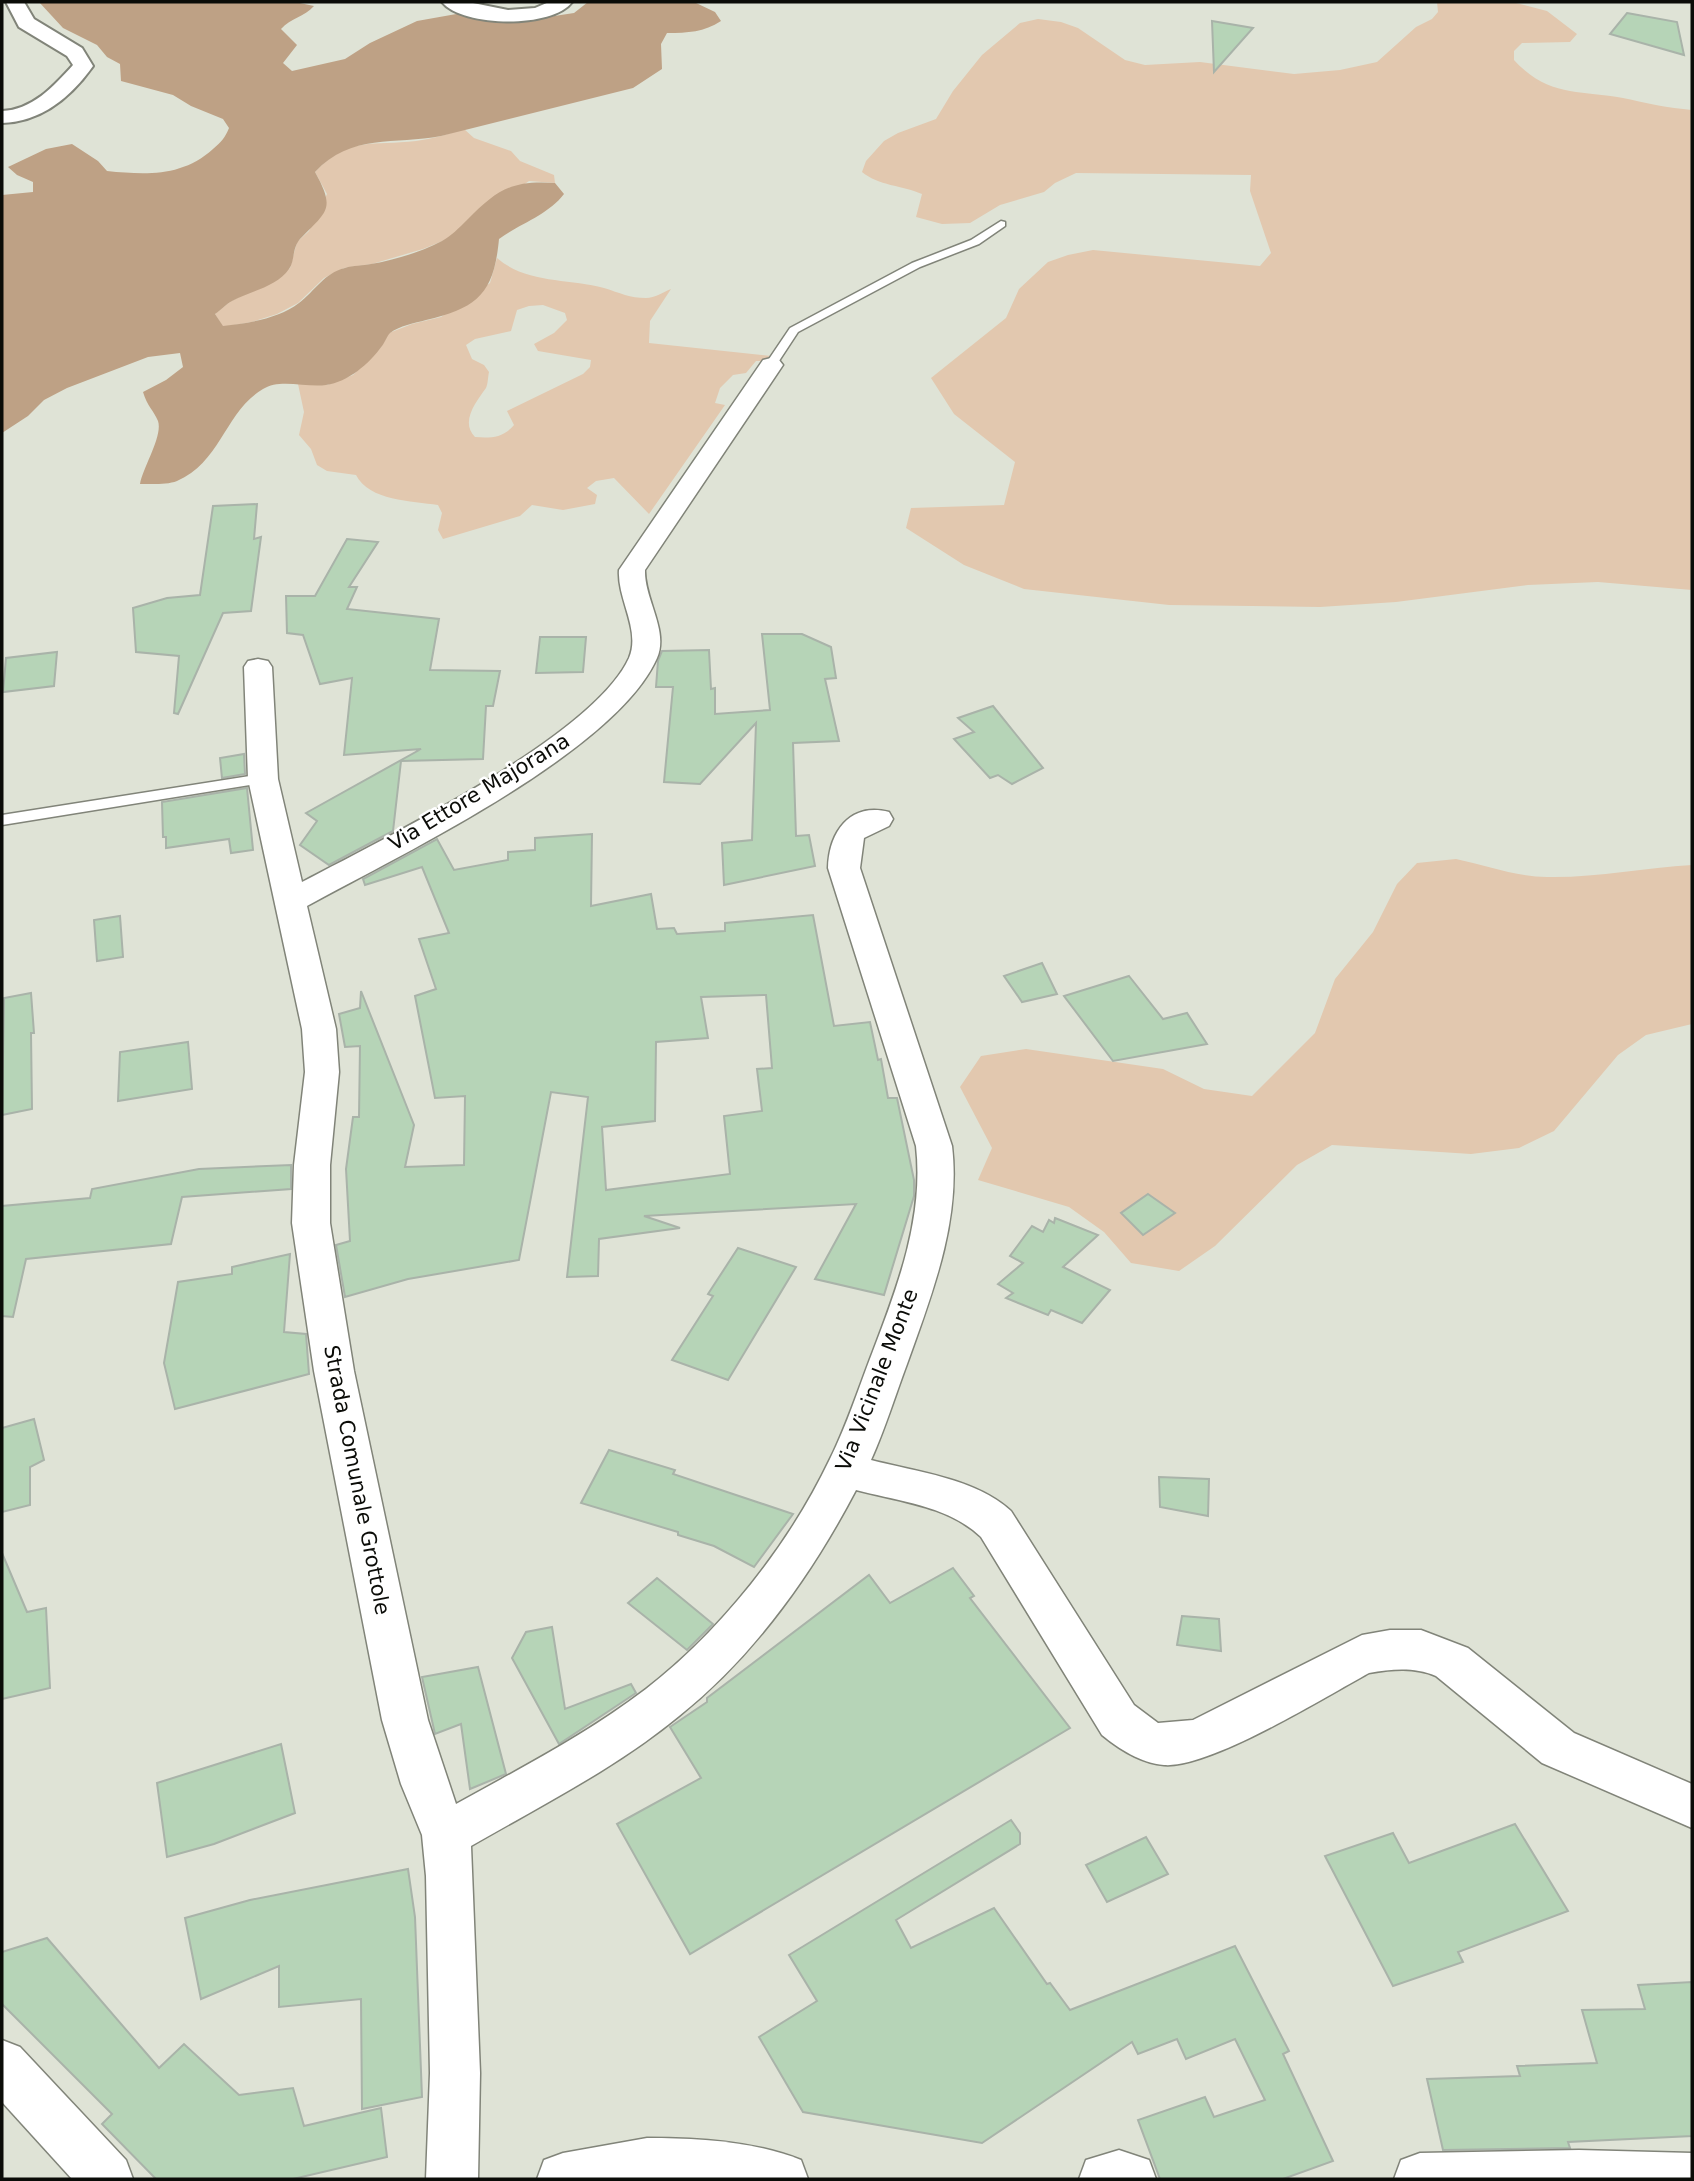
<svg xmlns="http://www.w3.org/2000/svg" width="1694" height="2181" font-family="'DejaVu Sans',sans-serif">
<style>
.green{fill:#e2c8af;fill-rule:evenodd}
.forest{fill:#bea185}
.building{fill:#b6d4b7;stroke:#a9b3a9;stroke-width:2;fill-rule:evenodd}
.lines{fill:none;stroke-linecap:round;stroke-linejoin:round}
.lane-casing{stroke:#818479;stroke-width:3}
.street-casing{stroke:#818479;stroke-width:3}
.secondary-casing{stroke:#818479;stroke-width:4}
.lane{fill:#fff;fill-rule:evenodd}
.street{fill:#fff;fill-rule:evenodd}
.secondary{fill:#fff;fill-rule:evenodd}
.labels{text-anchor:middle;stroke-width:5;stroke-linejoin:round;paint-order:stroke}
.street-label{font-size:21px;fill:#0b0c08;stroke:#fff}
</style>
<rect width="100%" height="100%" fill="#dfe3d6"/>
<g class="green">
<path d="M1437,2H1512L1547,11L1577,34L1570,42L1522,43L1514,51V60C1548,97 1579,90 1623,98C1646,103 1668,108 1692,110V590L1598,582L1528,585L1396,602L1320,607L1169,605L1024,589L964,565L906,528L911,508L1004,505L1015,462L954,414L931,378L1006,318L1019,289L1048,262L1068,255L1093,250L1260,266L1271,253L1250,191L1251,175L1076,173L1055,183L1044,192L1000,205L970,223L942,224L916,217L922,194C901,185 879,186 862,172L866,161L884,141L898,133L936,119L953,91L982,55L1020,23L1038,19L1061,22L1078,28L1125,60L1145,65L1200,62L1294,74L1340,70L1377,62L1416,27L1432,19L1438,12Z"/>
<path d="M464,129L474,138L511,151L520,161L554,175L555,183L529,181L445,240L423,249L372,264L344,268L324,278L298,303L277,314L252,322L223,327L215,314L231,301L276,280L290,268L297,242L309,231L327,194L315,172C349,136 373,146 416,141C432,139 448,134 464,129Z"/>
<path d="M497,258C527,284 568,278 604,288C620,293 630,298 646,298C655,298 663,292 671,289L650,321L649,343L771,356L768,361H756L746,373L733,375L720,388L715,403L725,405L649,514L614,478L596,481L587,488L597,495L595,504L563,510L532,505L520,516L443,539L438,530L442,513L438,505C412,501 369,501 356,475L327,471L317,465L311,449L299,435L304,412L298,384L327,385L353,375L381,347L389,333L412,324L441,317L490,283ZM543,305L565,313L567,320L554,333L534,344L538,351L591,360L590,367L583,374L507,411L514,425C503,438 491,438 475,437C460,422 476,402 486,388C488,384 488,376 489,372L484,365L472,359L466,345L475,339L511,331L517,310L529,306Z"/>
<path d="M1456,859C1485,865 1517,877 1547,877C1595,878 1644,868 1692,865V1024L1646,1035L1618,1055L1554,1131L1519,1148L1471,1154L1332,1145L1297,1165L1215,1246L1179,1271L1131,1263L1104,1232L1069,1207L978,1180L992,1148L960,1087L981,1056L1026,1049L1163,1069L1204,1089L1252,1096L1315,1033L1335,979L1373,932L1397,884L1417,863Z"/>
</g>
<path class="forest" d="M39,2H295L314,6C304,17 291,18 281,29L297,45L283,63L292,71L345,59L370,43L417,21L462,13L528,20L574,13L588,2H694L715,12L721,21C704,32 688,33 667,33L661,44L662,69L633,88L441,136C395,145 351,133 315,172C336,210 327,211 300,239C292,248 295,261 289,269C277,287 250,291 232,301C226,304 221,310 215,314L223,326C248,323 278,319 299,303C315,291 324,273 345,268C353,265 363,266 371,264C395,260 421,252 442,241C451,236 459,228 467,220C497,190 511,180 555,183L564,194C548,215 521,223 499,239C494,293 478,308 426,320C415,323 399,326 390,333C387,336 385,342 382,346C369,364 348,382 326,385C307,388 280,378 263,389C225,411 222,461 177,481C167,485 151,484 140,484C143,467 163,436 158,421C154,411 147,406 143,392L166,380L183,367L180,353L148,357L67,388L44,400L28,416L2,433V195L33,192V182L17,175L8,167L46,149L72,144L98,161L107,171C146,175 182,177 213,149C221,142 225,138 229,128L223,119L191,106L173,95L121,81L120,64L107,57L97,45L63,28Z"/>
<g class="building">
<path d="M1627,13L1677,22L1684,55L1610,34Z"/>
<path d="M1212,21L1253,28L1214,72Z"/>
<path d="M257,504L254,539L261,537L251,611L223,613L178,714L174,713L179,656L136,652L133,608L167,598L200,595L213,506Z"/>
<path d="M347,539L378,542L349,587H357L347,609L439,619L430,670L500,671L493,706H486L483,759L401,761L393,831L329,865L300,845L317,821L306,813L421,749L344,755L352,678L320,684L303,635L287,633L286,596H315Z"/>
<path d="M762,634H802L831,647L836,678L825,679L839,741L793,743L796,836L809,835L815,866L724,885L722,843L752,840L756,723L700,784L664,782L673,687H656L658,661L662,651L709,650L711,689L715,688V714L770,710Z"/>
<path d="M540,637H586L583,672L536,673Z"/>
<path d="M57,652L54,686L3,692L6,658Z"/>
<path d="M993,706L1043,768L1012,784L998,775L990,778L954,739L974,732L958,718Z"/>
<path d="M244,754L245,774L222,778L220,758Z"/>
<path d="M247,788L253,850L231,853L229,839L166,848V837H163L162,802Z"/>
<path d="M592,834L591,906L651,894L657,929L674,928L677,934L725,931V923L813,915L834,1026L870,1022L878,1060L881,1059L888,1098H897L914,1180V1196L884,1295L815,1279L856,1204L644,1216L680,1228L599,1239L598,1276L567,1277L588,1097L551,1092L519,1260L408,1279L345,1297L336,1245L350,1241L346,1169L353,1117H359L360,1046L345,1047L339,1014L360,1008L361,991L414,1125L405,1167L464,1165L465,1096L435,1098L415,996L436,989L419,939L449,933L422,867L365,885L363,879L437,839L454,870L508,860V852L535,850V838ZM766,995L772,1068L757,1069L762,1111L724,1116L730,1174L606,1190L602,1127L655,1121L656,1042L708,1038L701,997Z"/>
<path d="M120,916L123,957L97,961L94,920Z"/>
<path d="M1042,963L1057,994L1022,1002L1004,976Z"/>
<path d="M1129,976L1163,1019L1187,1013L1207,1044L1113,1061L1064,996Z"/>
<path d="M31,993L34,1033H31L32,1109L2,1115L4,998Z"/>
<path d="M188,1042L192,1089L118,1101L120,1052Z"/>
<path d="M291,1165V1189L182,1197L171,1244L26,1259L13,1317L2,1316V1206L90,1198L92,1189L199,1169Z"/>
<path d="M1148,1194L1175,1213L1143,1235L1121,1213Z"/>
<path d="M1055,1218L1098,1235L1063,1267L1110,1290L1082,1323L1051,1310L1048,1315L1006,1298L1013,1293L998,1284L1023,1263L1010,1256L1032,1226L1043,1232L1049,1220L1054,1223Z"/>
<path d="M738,1248L796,1267L728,1380L672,1360L713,1296L708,1294Z"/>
<path d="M290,1254L284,1332L306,1334L309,1374L175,1409L164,1363L178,1282L232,1274V1267Z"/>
<path d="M34,1419L44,1460L30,1467V1505L2,1512V1428Z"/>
<path d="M609,1450L675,1470L673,1474L793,1514L754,1567L714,1546L678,1535V1532L581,1503Z"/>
<path d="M1159,1477L1209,1479L1208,1516L1160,1507Z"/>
<path d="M2,1553L27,1612L46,1608L50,1688L2,1699Z"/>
<path d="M953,1568L974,1596L970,1598L1070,1728L690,1954L617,1824L701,1778L670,1727L707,1702V1698L869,1575L890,1603Z"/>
<path d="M657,1578L713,1624L687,1650L628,1603Z"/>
<path d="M1182,1616L1219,1619L1221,1651L1177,1645Z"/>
<path d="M552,1627L565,1709L631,1684L636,1693L559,1744L512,1658L526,1632Z"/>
<path d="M478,1667L506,1774L470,1789L461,1724L435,1734L422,1677Z"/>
<path d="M281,1744L295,1813L214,1844L167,1857L157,1783Z"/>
<path d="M1011,1820L1020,1833V1844L896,1920L911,1948L994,1908L1047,1984L1050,1983L1070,2010L1235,1946L1289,2051L1283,2054L1333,2161L1283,2179H1160L1138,2120L1205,2097L1214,2117L1265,2100L1235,2039L1186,2059L1177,2039L1138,2054L1132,2042L982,2143L803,2112L759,2037L817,2001L789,1955Z"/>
<path d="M1515,1824L1568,1911L1458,1952L1463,1962L1393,1986L1325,1856L1393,1833L1409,1863Z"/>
<path d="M1146,1837L1168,1874L1107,1902L1086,1865Z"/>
<path d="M408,1869L415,1917L422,2097L362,2109L361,1999L279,2007V1966L201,1999L185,1918L250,1900Z"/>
<path d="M47,1938L159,2068L184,2044L239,2095L293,2088L304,2126L381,2108L387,2157L293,2179H156L102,2124L112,2114L2,2004V1952Z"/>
<path d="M1692,1982V2136L1568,2142L1570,2148L1443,2150L1427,2079L1520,2076L1517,2066L1597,2063L1582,2010L1645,2009L1638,1985Z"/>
</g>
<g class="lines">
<defs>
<g id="lane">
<path d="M1001,221L1005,222V226L979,244L920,267L798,332L775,367L765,365L790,328L912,263L971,240Z"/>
<path d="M263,774L270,779L268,782L2,825V815Z"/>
</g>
<g id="street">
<path d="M771,358L779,360L783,365L645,570C644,599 669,630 657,658C616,752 398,856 307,906L336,1029L339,1072L330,1165V1223L354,1371L428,1720L456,1804C521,1768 587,1734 646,1689C721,1631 789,1545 830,1459C847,1425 859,1387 873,1351C898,1286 924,1217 916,1146L828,868C829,833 849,802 889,812L893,819L889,826L864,838L860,868L952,1146C961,1221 932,1294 907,1364C895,1396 885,1429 871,1460C917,1472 975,1478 1011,1511L1134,1705L1158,1723L1193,1720L1362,1635L1390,1630H1421L1468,1648L1574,1733L1692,1784V1828L1542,1763L1436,1676C1414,1667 1393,1669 1369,1673C1325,1697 1209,1769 1164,1765C1141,1763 1119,1749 1102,1735L981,1537C949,1506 898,1501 856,1490C812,1574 754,1656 679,1716C616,1768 542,1805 471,1846L480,2073L478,2179H426L430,2073L426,1876L422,1835L401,1784L382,1720L314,1371L292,1223L294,1165L305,1072L302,1029L248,779L244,667L248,661L258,659L268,661L272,667L278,779L302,882C381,840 593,737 629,658C641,630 617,599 619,570L763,360Z"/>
<path d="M2,2040L20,2047L126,2160L133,2179H72L2,2102Z"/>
<path d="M647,2138C698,2138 753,2141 801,2160L808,2179H537L544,2160L563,2153Z"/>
<path d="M1119,2150L1149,2160L1156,2179H1079L1086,2160Z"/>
<path d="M1579,2150L1692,2153V2179H1394L1401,2160L1420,2153Z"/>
</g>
<g id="secondary">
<path d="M6,2H24L34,19L82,48L93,66C71,97 41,122 2,123V111C32,110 53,87 73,65L67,56L19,27Z"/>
<path d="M442,2H468L508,10L535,8L549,2H572C552,29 462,27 442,2Z"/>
</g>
</defs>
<use href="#lane" class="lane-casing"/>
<use href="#street" class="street-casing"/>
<use href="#secondary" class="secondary-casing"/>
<use href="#lane" class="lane"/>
<use href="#street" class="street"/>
<use href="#secondary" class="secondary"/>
</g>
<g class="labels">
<g class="street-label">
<text transform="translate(479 792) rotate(-31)" y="7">Via Ettore Majorana</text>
<text transform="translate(877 1380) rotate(-69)" y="7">Via Vicinale Monte</text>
<text transform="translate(357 1480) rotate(79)" y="7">Strada Comunale Grottole</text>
</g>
</g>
<rect width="1694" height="2181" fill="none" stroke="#0b0c08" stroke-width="7"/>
</svg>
